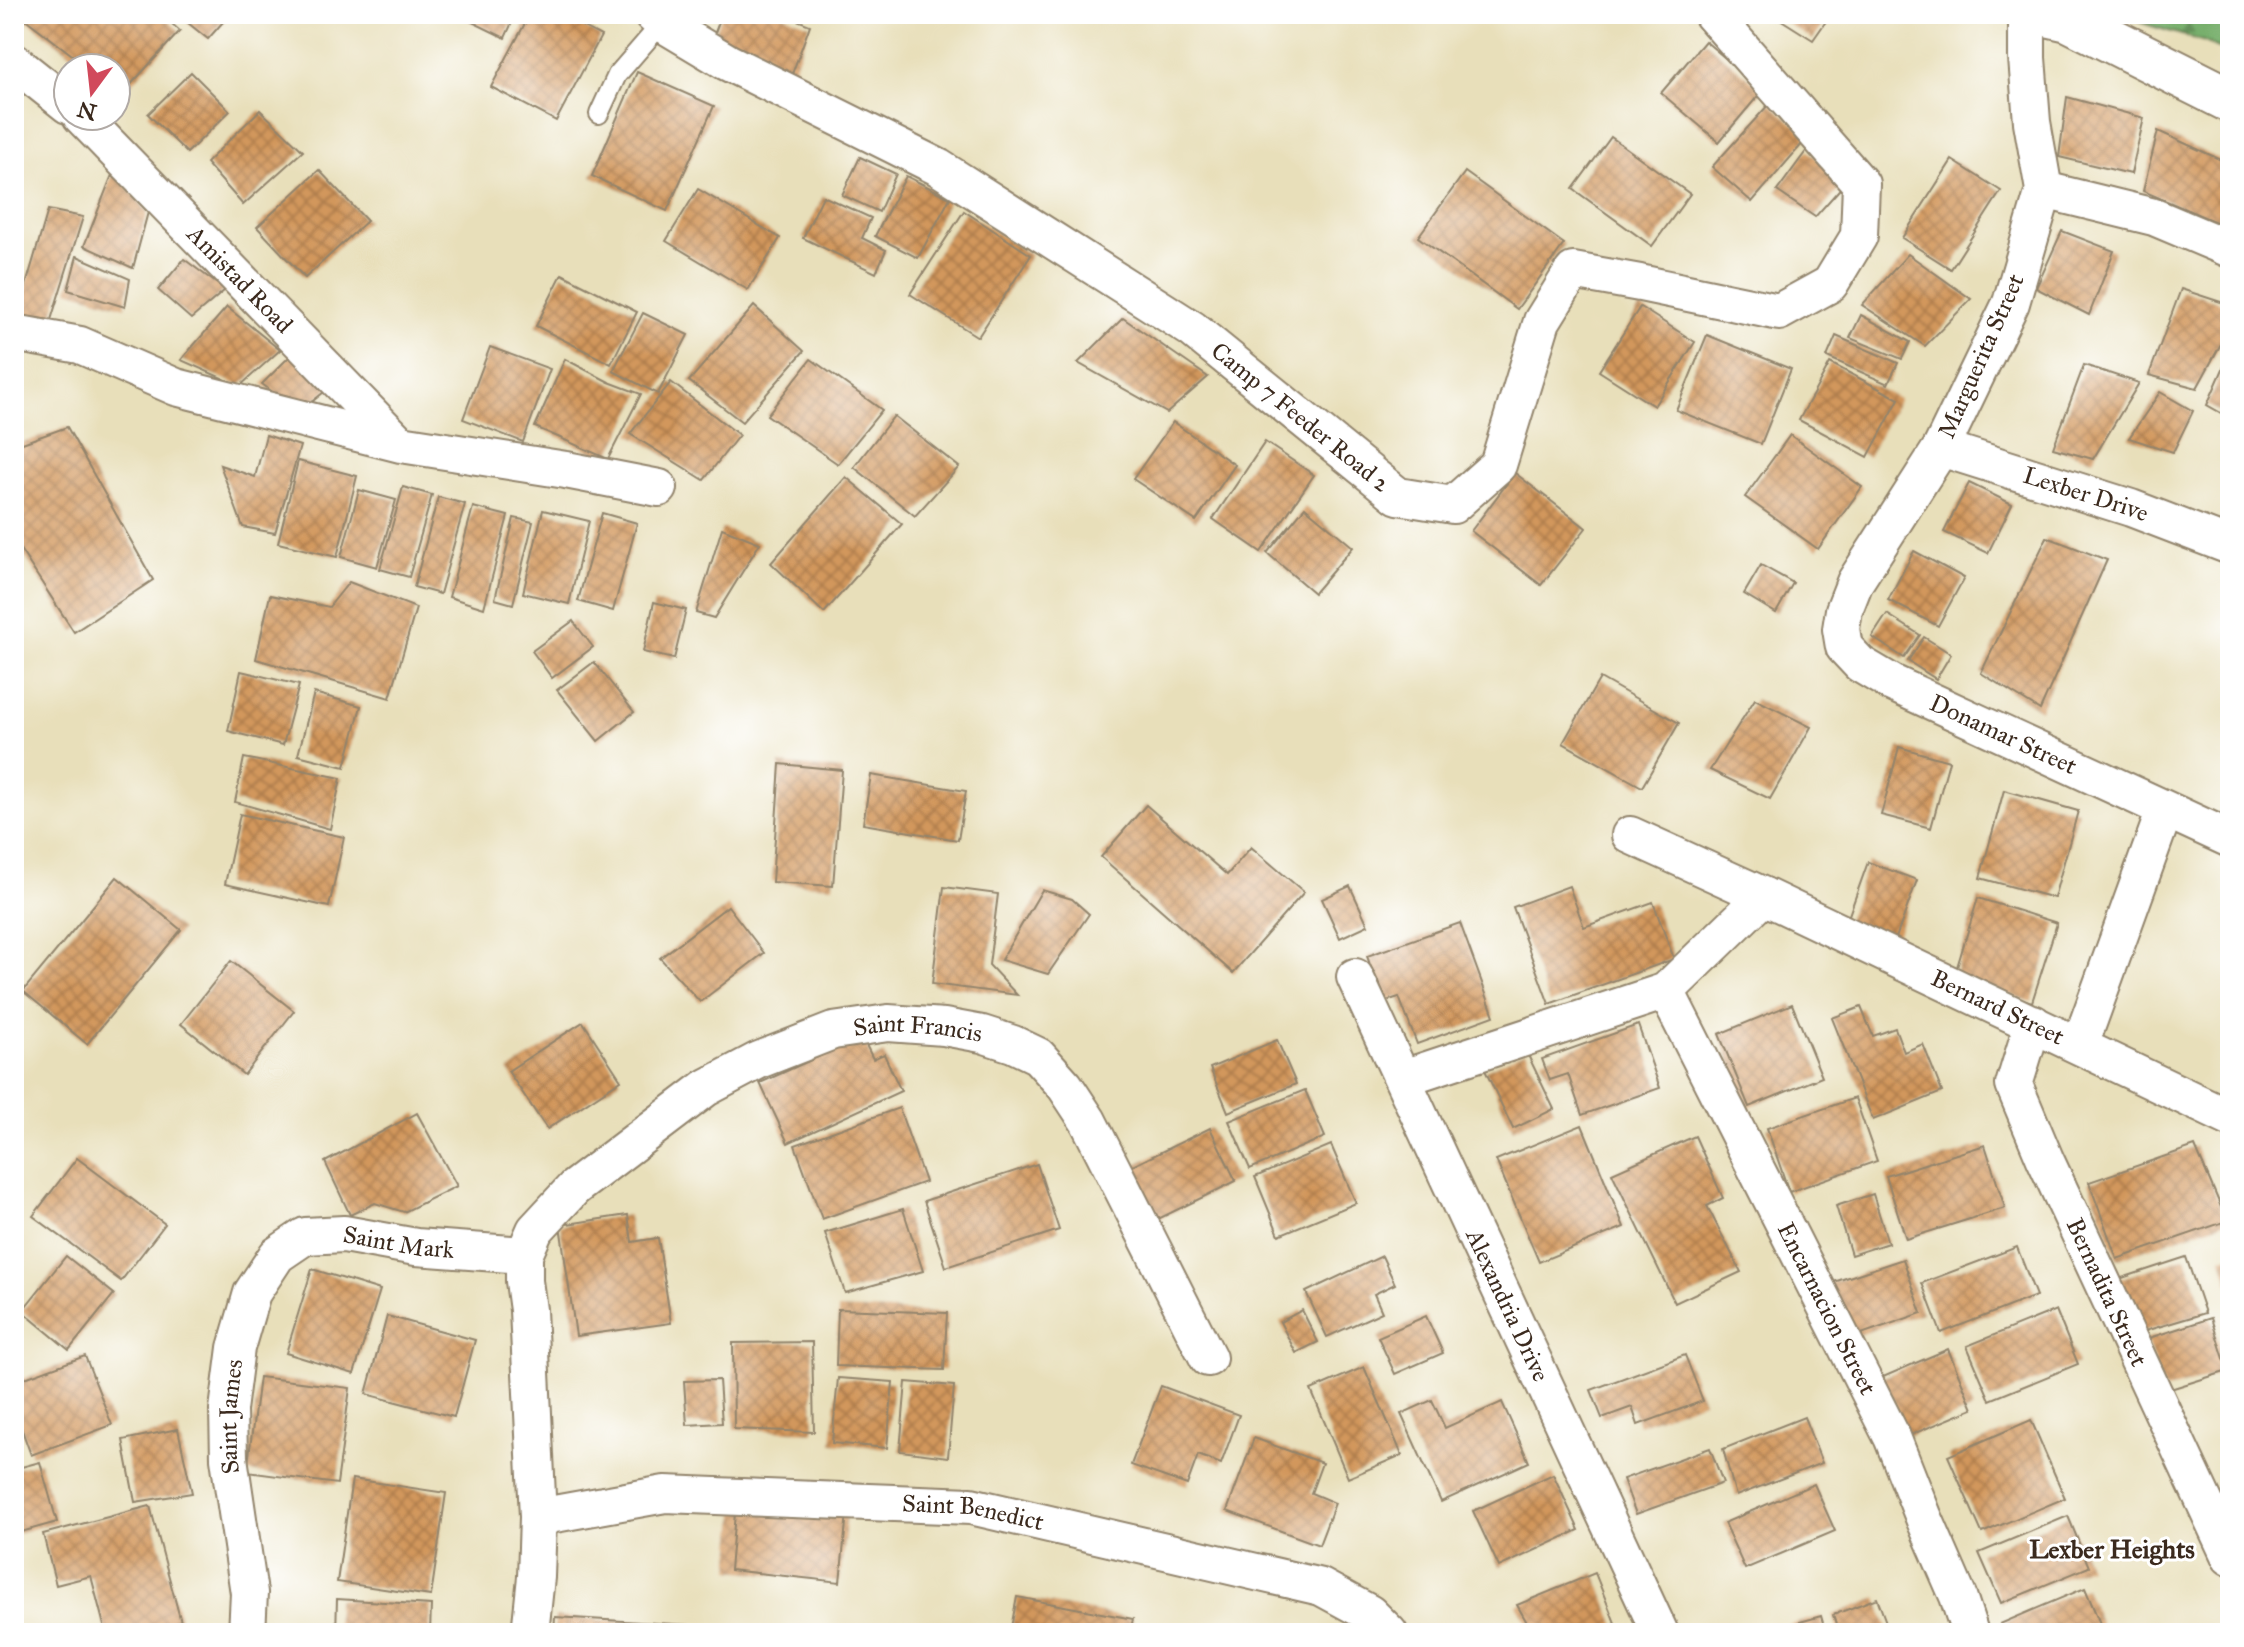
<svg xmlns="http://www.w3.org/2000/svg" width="2244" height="1647" font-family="'IM FELL Great Primer',serif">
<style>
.forest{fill:url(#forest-firs);stroke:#596c45;stroke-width:2}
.building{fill:url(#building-cross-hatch)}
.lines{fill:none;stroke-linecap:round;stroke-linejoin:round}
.service-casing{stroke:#92846c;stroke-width:22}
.minor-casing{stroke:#92846c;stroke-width:40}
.secondary-casing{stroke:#92846c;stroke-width:48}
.service{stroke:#fff;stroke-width:18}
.minor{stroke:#fff;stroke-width:36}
.secondary{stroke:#fff;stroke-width:44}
.labels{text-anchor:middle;stroke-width:6;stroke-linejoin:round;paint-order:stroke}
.street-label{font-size:24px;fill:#3b2a1e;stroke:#fff}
.neighbourhood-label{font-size:26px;font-weight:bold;fill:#3b2a1e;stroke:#fff}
</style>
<defs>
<pattern id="forest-firs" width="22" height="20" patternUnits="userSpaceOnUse" patternTransform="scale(2)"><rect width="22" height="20" fill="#77af6c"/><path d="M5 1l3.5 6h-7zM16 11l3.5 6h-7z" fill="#638f58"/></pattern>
<pattern id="building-cross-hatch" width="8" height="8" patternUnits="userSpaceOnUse" patternTransform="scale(2)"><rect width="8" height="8" fill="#d2975c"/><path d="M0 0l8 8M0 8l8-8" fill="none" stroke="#ac7b4b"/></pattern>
</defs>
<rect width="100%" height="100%" fill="#fff"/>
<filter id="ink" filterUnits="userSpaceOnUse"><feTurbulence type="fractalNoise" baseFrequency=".0125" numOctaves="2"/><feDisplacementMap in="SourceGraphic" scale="16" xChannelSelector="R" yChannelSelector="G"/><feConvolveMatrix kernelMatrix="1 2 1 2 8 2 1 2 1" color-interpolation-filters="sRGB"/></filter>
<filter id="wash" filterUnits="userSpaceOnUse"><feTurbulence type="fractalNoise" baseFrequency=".006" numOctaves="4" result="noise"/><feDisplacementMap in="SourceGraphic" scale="32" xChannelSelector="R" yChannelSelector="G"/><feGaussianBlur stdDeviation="1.8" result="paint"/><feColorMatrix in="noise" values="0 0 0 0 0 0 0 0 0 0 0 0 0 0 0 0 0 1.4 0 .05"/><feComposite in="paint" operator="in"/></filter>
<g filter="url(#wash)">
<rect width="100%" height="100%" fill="#e8dfba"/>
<path class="forest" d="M2112,14H2230V54L2205,42Z"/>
<g id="blocks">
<g class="building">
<path d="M19,14H161L180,31L123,93L116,87V68H89Z"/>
<path d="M177,14H230L208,39Z"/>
<path d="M456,14H516L505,38Z"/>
<path d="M530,14H559L601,36L556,121L491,87Z"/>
<path d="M722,14H782L810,25L792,74L711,43Z"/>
<path d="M1772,14H1825L1829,17L1813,40Z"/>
<path d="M1705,41L1763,90L1719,142L1661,93Z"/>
<path d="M191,72L230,111L187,153L148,114Z"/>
<path d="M637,72L714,106L667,211L592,176Z"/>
<path d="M2067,97L2144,118L2131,174L2059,157Z"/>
<path d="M1770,103L1809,136L1752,202L1712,167Z"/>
<path d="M260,110L303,151L243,205L206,163Z"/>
<path d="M2158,131L2230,164V228L2143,191Z"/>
<path d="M1611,137L1690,194L1652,246L1573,189Z"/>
<path d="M1807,150L1846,182L1815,217L1777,191Z"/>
<path d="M860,157L896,174L879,212L842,195Z"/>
<path d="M1952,160L2001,191L1951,269L1902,238Z"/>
<path d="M114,170L148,212L133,268L84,246Z"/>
<path d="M319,170L367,221L305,278L257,227Z"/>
<path d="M1465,172L1564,244L1517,309L1418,237Z"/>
<path d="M906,176L950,198L918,258L875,236Z"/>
<path d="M698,189L780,238L748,290L666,241Z"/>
<path d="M823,196L871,218L862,238L886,250L876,273L803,238Z"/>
<path d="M48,210L83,217L51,320L17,316Z"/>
<path d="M964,211L1031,255L978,337L910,294Z"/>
<path d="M2062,231L2114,251L2089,315L2036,288Z"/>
<path d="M14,242L17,244V286H14Z"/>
<path d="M1908,254L1971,299L1925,346L1862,305Z"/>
<path d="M77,256L130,279L125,307L68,290Z"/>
<path d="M184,259L225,290L191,319L158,290Z"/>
<path d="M562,274L637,312L611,364L536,326Z"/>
<path d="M2181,289L2230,305V327L2197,388L2149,375Z"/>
<path d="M754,306L804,351L742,422L689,381Z"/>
<path d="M227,307L280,350L240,386L181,360Z"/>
<path d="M1640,307L1695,342L1654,406L1599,371Z"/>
<path d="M643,313L688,335L658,394L613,371Z"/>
<path d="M1861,315L1910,342L1902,359L1850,338Z"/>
<path d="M1123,318L1208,377L1167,413L1078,363Z"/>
<path d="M1707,335L1791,369L1761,444L1676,410Z"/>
<path d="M1836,336L1898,363L1888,384L1827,357Z"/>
<path d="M490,347L550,369L523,442L463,419Z"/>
<path d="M2230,353V418L2207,405Z"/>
<path d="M292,354L334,384L299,412L262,384Z"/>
<path d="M565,359L609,382L641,394L608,459L535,427Z"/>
<path d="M811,359L882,410L838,464L767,415Z"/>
<path d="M1830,363L1899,399L1868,457L1799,420Z"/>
<path d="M2084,365L2139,383L2093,459L2053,448Z"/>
<path d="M671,382L739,435L704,480L630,434Z"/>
<path d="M2160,392L2193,411L2173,452L2129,438Z"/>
<path d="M894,416L959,467L915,516L854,467Z"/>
<path d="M1173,422L1235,465L1196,521L1133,479Z"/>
<path d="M67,427L153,580L74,632L14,540V446Z"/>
<path d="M266,435L300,446L275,533L243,527L220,465L255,477Z"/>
<path d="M1790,435L1862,487L1818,549L1745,497Z"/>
<path d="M1265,442L1314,475L1261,552L1213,519Z"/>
<path d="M298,461L357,476L337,557L278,543Z"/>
<path d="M1515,473L1586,528L1541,585L1471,531Z"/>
<path d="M846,477L902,524L824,613L771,563Z"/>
<path d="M1969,483L2012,504L1988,553L1944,532Z"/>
<path d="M403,487L432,495L409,577L380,569Z"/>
<path d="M359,490L396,500L377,567L341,557Z"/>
<path d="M438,497L465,504L440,594L414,587Z"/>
<path d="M473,507L508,516L484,608L449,597Z"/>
<path d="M1305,507L1353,547L1314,593L1267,553Z"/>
<path d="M543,510L589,521L569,604L523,593Z"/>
<path d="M602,513L637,523L613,611L578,601Z"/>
<path d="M514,518L533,522L513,604L495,599Z"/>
<path d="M722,528L760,543L714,618L696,613Z"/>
<path d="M2047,537L2107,560L2040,710L1981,673Z"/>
<path d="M1914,551L1964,578L1938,626L1888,600Z"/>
<path d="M1761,565L1793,583L1776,613L1744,594Z"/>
<path d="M349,582L416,608L390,698L256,659L270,595L329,607Z"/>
<path d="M654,602L686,610L674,659L643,652Z"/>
<path d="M1887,614L1920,635L1904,658L1872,637Z"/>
<path d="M573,621L593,647L552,678L532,651Z"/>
<path d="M1924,637L1951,654L1936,679L1908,661Z"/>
<path d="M594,662L634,712L598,741L557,690Z"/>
<path d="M241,671L299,685L283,745L228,731Z"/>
<path d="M1600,678L1679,723L1642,787L1563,743Z"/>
<path d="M314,693L361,706L345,767L298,755Z"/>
<path d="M1755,699L1811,727L1770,799L1710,770Z"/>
<path d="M1899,747L1949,761L1931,828L1881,815Z"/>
<path d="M244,758L341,778L330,829L235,802Z"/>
<path d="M780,764L842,770L833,886L772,882Z"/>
<path d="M871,775L966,791L958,840L863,824Z"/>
<path d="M2004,790L2078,811L2054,898L1980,878Z"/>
<path d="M1146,805L1227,875L1251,847L1304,892L1233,973L1101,857Z"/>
<path d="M240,814L344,837L329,907L225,884Z"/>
<path d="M1868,862L1917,880L1892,949L1843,932Z"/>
<path d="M117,877L181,930L87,1044L23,991Z"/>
<path d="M1350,886L1368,925L1340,938L1322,899Z"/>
<path d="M1569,886L1584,927L1653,902L1674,959L1549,1004L1513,907Z"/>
<path d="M944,887L998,894L989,965L1017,995L932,984Z"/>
<path d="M1042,890L1072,899L1089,914L1048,974L1001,960Z"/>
<path d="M1978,898L2057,923L2032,1002L1954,977Z"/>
<path d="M728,906L764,953L700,1002L660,958Z"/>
<path d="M1460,923L1494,1016L1417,1044L1399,997L1383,1002L1367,956Z"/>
<path d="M231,961L294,1011L244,1075L181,1024Z"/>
<path d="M1792,1004L1822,1077L1749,1107L1719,1034Z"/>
<path d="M1861,1007L1873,1036L1895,1028L1904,1052L1923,1044L1942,1092L1873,1120L1832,1018Z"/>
<path d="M583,1022L621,1080L547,1129L508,1071Z"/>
<path d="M1638,1025L1660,1088L1582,1115L1568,1074L1550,1080L1542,1059Z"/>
<path d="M862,1037L873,1059L884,1054L901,1091L788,1143L760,1083Z"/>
<path d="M1277,1040L1296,1084L1228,1112L1210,1068Z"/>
<path d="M1526,1051L1554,1109L1513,1129L1485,1070Z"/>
<path d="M1305,1090L1325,1137L1250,1169L1229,1121Z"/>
<path d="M1855,1098L1877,1161L1789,1192L1767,1128Z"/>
<path d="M899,1108L925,1182L822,1219L795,1145Z"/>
<path d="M417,1113L457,1186L404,1212L375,1203L350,1215L325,1162Z"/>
<path d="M1582,1125L1624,1227L1539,1262L1496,1160Z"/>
<path d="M1210,1128L1236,1181L1148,1224L1122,1171Z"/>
<path d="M1695,1136L1723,1198L1707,1206L1741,1272L1675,1303L1612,1173Z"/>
<path d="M1331,1145L1356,1203L1279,1235L1255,1177Z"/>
<path d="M1985,1145L2005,1208L1906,1239L1886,1176Z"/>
<path d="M2195,1146L2227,1221L2117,1259L2089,1182Z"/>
<path d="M77,1158L165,1224L121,1281L33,1216Z"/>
<path d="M1037,1164L1059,1230L946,1267L924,1201Z"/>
<path d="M1873,1194L1888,1243L1851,1255L1836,1206Z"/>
<path d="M903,1209L923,1271L845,1293L825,1233Z"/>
<path d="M628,1215L632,1242L658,1238L671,1323L576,1336L560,1225Z"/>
<path d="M2017,1247L2036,1296L1941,1333L1922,1283Z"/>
<path d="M2230,1255V1284H2229L2222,1257Z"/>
<path d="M66,1256L114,1294L69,1350L22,1311Z"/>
<path d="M1382,1256L1395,1284L1374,1294L1382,1312L1327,1337L1306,1292Z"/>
<path d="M2186,1257L2205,1313L2138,1333L2119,1279Z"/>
<path d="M1903,1259L1922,1313L1847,1339L1828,1284Z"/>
<path d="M312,1269L380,1290L354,1374L286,1353Z"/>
<path d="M838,1309L947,1313L944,1370L836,1366Z"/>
<path d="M1302,1310L1318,1342L1296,1353L1280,1322Z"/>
<path d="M2056,1310L2078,1364L1990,1400L1967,1346Z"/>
<path d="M387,1316L475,1340L454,1417L366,1394Z"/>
<path d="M1426,1316L1443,1353L1395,1374L1378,1337Z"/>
<path d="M2211,1318L2228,1371L2164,1391L2146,1339Z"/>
<path d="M812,1342L814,1432L734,1429L733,1343Z"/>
<path d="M1948,1349L1973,1409L1908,1436L1883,1377Z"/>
<path d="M1685,1355L1703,1401L1638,1425L1632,1407L1602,1418L1591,1390Z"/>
<path d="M85,1356L112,1425L31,1455L14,1408V1382Z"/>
<path d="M1364,1367L1402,1455L1348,1478L1311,1390Z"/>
<path d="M259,1377L350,1388L337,1484L247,1472Z"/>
<path d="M838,1378L893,1382L887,1448L832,1443Z"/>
<path d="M719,1380L722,1423L687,1425L684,1381Z"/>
<path d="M906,1382L954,1386L948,1457L900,1451Z"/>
<path d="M1161,1386L1239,1415L1221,1464L1198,1455L1187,1485L1131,1465Z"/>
<path d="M1432,1400L1445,1428L1502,1402L1529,1462L1441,1502L1401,1414Z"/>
<path d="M1804,1417L1822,1463L1736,1496L1723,1449Z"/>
<path d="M2031,1420L2065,1498L1982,1533L1948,1456Z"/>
<path d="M178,1429L192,1493L135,1502L123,1440Z"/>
<path d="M1254,1438L1322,1463L1311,1493L1335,1503L1319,1545L1227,1511Z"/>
<path d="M1710,1448L1723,1483L1636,1514L1623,1479Z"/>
<path d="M40,1462L57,1522L14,1534V1469Z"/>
<path d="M1553,1474L1579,1530L1499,1567L1473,1511Z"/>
<path d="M352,1479L446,1493L431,1596L337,1582Z"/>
<path d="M1814,1484L1835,1531L1745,1569L1724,1523Z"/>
<path d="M736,1502L847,1513L840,1582L730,1570Z"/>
<path d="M150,1506L181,1622L141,1633H106L91,1576L56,1585L43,1534Z"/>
<path d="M2068,1516L2089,1567L2001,1603L1979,1553Z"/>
<path d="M1595,1573L1617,1628L1603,1633H1533L1517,1605Z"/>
<path d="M2085,1588L2104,1633H2004L2000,1624Z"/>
<path d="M1017,1597L1133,1619L1130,1633H1010Z"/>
<path d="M1877,1598L1890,1633H1839L1833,1615Z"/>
<path d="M337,1599L431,1605L430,1633H336Z"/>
<path d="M1821,1616L1826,1633H1780L1779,1628Z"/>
<path d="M555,1617L690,1625V1633H554Z"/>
</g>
</g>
</g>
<g filter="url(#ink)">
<use href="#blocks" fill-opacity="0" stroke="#92846c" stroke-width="2"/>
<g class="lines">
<defs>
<path id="service" d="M599,114L617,75L662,23"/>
<g id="minor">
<path id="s1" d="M652,14L662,23L727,62L938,167L1192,329L1398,496L1453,505L1498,465L1542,321L1573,271L1640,283L1779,312L1830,284L1859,236L1861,184L1712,14"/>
<path id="s2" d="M2027,14V58L2032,122L2044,190L2011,303L1941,448L1855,582L1844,610L1841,629L1844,647L1860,664L1892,683L2230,839"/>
<path d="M14,62L68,105"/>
<path id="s3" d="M81,116L399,443"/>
<path d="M2044,190L2154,217L2230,249"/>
<path d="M14,333L80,345L176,387L401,444L566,470L659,488"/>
<path id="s4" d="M1941,448L2131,508L2230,546"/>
<path id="s5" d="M1630,835L1764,896L2230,1118"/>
<path id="s6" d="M1355,977L1660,1633"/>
<path id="s7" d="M1666,991L1892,1437L1924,1518L1958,1596L1970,1633"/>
<path id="s8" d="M2033,1023L2014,1085L2045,1159L2230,1557"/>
<path d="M2080,1045L2165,810"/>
<path d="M1403,1078L1666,991L1764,896"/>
<path id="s9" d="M538,1517L665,1494L971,1506L1321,1587L1369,1613L1389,1633"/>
<path id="s10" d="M247,1633L249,1593L229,1458L228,1410L236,1348L252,1293L277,1255L305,1236L344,1234L416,1247L524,1255"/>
<path id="s11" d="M530,1633L536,1577L538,1517L528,1310L524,1281V1255L535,1230L574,1188L706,1088L759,1060L833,1031L888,1023L944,1027L982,1034L1013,1044L1038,1056L1065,1086L1088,1121L1208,1358"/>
</g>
<path id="secondary" d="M2047,14L2069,19L2230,100"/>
</defs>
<use href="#service" class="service-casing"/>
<use href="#minor" class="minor-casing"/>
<use href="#secondary" class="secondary-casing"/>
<use href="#service" class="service"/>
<use href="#minor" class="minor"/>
<use href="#secondary" class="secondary"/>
</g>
</g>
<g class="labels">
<g class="street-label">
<text dy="8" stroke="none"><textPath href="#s3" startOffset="228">Amistad Road</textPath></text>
<text transform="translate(1981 356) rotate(-66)" y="8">Marguerita Street</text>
<text dy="8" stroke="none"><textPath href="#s1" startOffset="766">Camp 7 Feeder Road 2</textPath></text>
<text dy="8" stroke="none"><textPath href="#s4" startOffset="152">Lexber Drive</textPath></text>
<text dy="8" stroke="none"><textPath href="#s2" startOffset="866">Donamar Street</textPath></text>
<text dy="8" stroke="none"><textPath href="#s5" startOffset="406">Bernard Street</textPath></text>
<text dy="8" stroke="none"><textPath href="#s11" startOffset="854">Saint Francis</textPath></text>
<text dy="8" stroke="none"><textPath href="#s10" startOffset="518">Saint Mark</textPath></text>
<text dy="8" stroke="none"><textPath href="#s8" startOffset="292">Bernadita Street</textPath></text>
<text dy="8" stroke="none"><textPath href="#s6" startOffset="362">Alexandria Drive</textPath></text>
<text dy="8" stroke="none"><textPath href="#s7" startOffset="356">Encarnacion Street</textPath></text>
<text dy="8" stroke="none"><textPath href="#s10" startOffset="218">Saint James</textPath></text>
<text dy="8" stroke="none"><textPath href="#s9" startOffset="438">Saint Benedict</textPath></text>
</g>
<g class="neighbourhood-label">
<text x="2112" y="1558">Lexber Heights</text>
</g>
</g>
<rect width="2244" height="1647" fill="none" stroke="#fff" stroke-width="48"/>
<g transform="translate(92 92) rotate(195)"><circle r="38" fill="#ffffff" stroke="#b1aaa5" stroke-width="2"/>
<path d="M0-6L14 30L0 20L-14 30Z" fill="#d1495b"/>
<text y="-12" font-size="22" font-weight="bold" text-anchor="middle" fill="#3b2a1e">N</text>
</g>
</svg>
